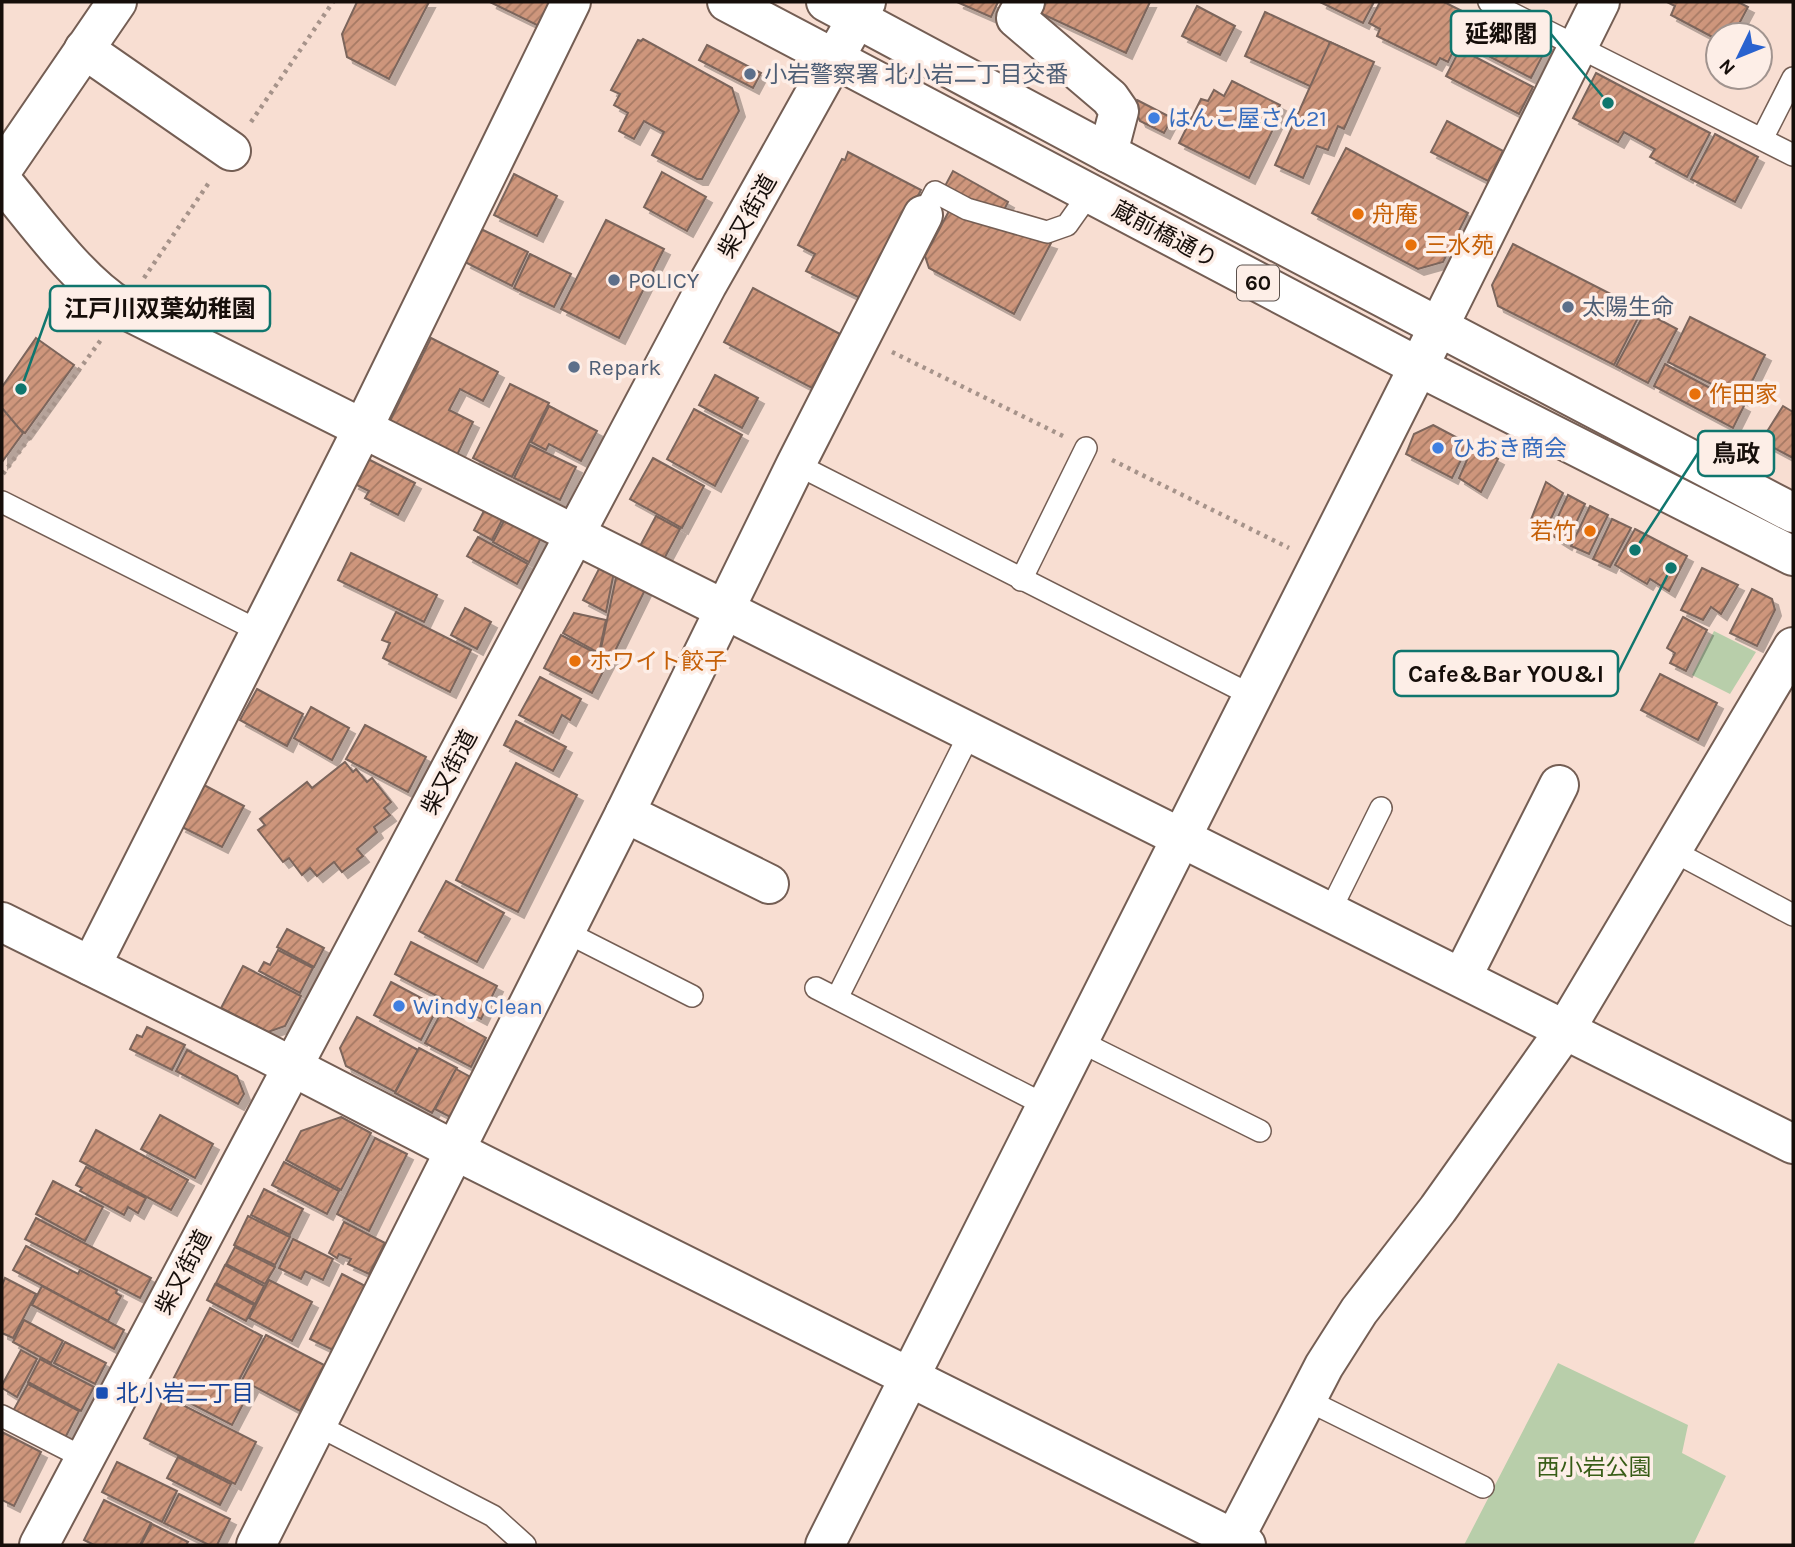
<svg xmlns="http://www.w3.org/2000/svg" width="1795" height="1547" font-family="Karla,'Noto Sans JP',sans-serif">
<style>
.green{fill:#b8ceaa}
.building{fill:url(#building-hatch);stroke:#7b655b;stroke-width:2;filter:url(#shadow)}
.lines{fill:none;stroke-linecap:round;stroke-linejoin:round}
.service-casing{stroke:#745e54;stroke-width:24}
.minor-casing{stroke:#745e54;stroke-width:42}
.tertiary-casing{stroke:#745e54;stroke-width:42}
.secondary-casing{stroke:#745e54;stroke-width:42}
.primary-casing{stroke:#745e54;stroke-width:42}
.path{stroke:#a6938a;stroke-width:4.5;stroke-dasharray:3.5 5;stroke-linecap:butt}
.service{stroke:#fff;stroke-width:21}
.minor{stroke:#fff;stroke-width:38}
.tertiary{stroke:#fff;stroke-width:38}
.secondary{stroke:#fff;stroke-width:38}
.primary{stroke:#fff;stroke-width:38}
.service-dot{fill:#5c6f8a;stroke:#fdeee7;stroke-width:2.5}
.shop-dot{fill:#3f7fe0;stroke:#fdeee7;stroke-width:2.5}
.food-dot{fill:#e8710a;stroke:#fdeee7;stroke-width:2.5}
.transit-dot{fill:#1a4fb4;stroke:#fdeee7;stroke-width:2.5}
.labels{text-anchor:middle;stroke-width:7;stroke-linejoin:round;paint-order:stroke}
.shield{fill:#fdeee7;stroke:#5b514c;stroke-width:2}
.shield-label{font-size:21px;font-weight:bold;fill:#160e0a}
.service-label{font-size:23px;fill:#4e5e75;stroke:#fdeee7;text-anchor:start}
.shop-label{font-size:23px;fill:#366cbe;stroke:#fdeee7;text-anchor:start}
.food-label{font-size:23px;fill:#c56008;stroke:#fdeee7;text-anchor:start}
.street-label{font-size:23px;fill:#160e0a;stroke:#fdeee7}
.transit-label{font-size:23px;fill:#164399;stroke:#fdeee7;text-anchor:start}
.park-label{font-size:23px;fill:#385d17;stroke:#fdeee7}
.leader{fill:none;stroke:#0f766e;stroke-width:2.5}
.callout-dot{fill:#0f766e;stroke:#fdeee7;stroke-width:2.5}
.callout{fill:#fdeee7;stroke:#0f766e;stroke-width:2.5}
.callout-label{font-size:24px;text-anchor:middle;font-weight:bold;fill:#160e0a}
</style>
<defs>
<pattern id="building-hatch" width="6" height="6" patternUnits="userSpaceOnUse" patternTransform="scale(1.75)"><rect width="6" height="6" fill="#ce967c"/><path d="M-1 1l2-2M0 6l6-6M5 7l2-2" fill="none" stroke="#a67964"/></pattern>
<filter id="shadow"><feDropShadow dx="6" dy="6" stdDeviation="0" flood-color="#0004"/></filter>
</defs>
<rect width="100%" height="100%" fill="#f8ded2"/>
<g class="green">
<path d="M1714,631L1756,652L1730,694L1692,675Z"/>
<path d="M1558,1363L1688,1425L1682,1453L1726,1476L1693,1545H1464Z"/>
</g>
<g class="building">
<path d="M357,2H429L389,79L347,57L342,34Z"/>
<path d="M490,2H556L543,28Z"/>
<path d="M957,2H998L991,17Z"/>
<path d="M1043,2H1150L1126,53L1038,12Z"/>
<path d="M1320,2H1374L1363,23Z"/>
<path d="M1380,2H1444L1462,11L1458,18L1467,22L1448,62L1440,58L1436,65L1377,36L1380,29L1369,23Z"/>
<path d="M1667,2H1738L1748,7L1733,35H1718V40L1671,15L1675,6Z"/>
<path d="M1197,6L1235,26L1220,55L1182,36Z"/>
<path d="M1265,12L1347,50L1327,94L1245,56Z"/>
<path d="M1484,12L1548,45L1531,78L1467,45Z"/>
<path d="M643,39L732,88L739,111L702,179H697L652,155L664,132L644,121L634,139L619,131L628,113L614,105L620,94L611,90L638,40L641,41Z"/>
<path d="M1330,42L1374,62L1344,129L1338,126L1328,150L1317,146L1303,178L1275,165Z"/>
<path d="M707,45L761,73L753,88L699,60Z"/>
<path d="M1460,49L1533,87L1519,114L1446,76Z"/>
<path d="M1596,73L1710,133L1687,177L1650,157L1655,149L1624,132L1618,142L1573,118Z"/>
<path d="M1232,81L1280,105L1275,115L1279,117L1249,178L1179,143L1201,99L1208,101L1214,90L1224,96Z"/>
<path d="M1137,100L1172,118L1164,133L1140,121L1133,106Z"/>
<path d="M1447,121L1503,151L1488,181L1431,152Z"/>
<path d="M1715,134L1758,157L1735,202L1691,179Z"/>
<path d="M1346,148L1468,213L1443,262L1418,269L1312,213Z"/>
<path d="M848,152L921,190L864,300L806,271L815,254L798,245L842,159L845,160Z"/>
<path d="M953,171L1008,202L1004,210L974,202L945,186Z"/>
<path d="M662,172L706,197L687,231L644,207Z"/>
<path d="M514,174L557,196L537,236L494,215Z"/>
<path d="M949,211L1051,243L1014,314L929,268L925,256Z"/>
<path d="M606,220L664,249L619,338L561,309Z"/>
<path d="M481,229L528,252L512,286L465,262Z"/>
<path d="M1513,244L1642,310L1614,365L1498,306L1492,285Z"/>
<path d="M530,254L571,274L554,307L514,288Z"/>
<path d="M753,288L840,334L812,388L724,342Z"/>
<path d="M1645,312L1677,329L1648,383L1616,366Z"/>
<path d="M1690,317L1765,355L1743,400L1668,362Z"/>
<path d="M36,338L74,365L25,433L2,416V387Z"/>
<path d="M431,338L498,372L483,401L460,389L449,410L473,422L457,455L390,421Z"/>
<path d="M1665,364L1744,406L1733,428L1654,386Z"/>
<path d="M715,375L758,398L742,428L699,405Z"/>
<path d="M510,384L549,403L512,477L473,458Z"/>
<path d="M549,406L597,431L581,461L549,444L546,450L531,442Z"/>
<path d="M1783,406L1793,412V458L1761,441Z"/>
<path d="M2,408L23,433L2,462Z"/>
<path d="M694,409L742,435L715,486L667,459Z"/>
<path d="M1433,425L1469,444L1452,478L1406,454L1414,434Z"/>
<path d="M530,445L576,467L560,500L514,478Z"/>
<path d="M1473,446L1498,459L1481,492L1459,478Z"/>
<path d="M366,458L415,483L398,515L365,498L369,491L353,483Z"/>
<path d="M653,458L704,486L682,528L630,499Z"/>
<path d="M1546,482L1563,493L1545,531L1530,522Z"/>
<path d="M1568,495L1585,504L1566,544L1550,534Z"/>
<path d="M1590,506L1608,515L1589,554L1571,546Z"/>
<path d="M486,507L504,516L492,540L474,530Z"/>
<path d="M656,516L680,529L664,559L640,546Z"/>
<path d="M506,517L542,536L529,562L493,542Z"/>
<path d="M1612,519L1631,528L1610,567L1593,559Z"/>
<path d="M1635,529L1687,556L1669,591L1650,579L1647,584L1615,565Z"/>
<path d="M478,537L528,564L517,584L467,556Z"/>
<path d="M351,553L437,595L424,622L338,580Z"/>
<path d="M601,565L614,572L606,612L583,600Z"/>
<path d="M1702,568L1738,585L1721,614L1711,607L1703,620L1681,610Z"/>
<path d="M617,573L646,588L611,659L600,653Z"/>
<path d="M1752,589L1772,599L1775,610L1757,646L1730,633Z"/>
<path d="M465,608L491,622L477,649L451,635Z"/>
<path d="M396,612L471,650L450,692L383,658L390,643L382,640Z"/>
<path d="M574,613L606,620L599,653L563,633Z"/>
<path d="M1683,617L1707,630L1686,671L1670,663L1675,653L1667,648Z"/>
<path d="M561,635L609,660L592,693L544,668Z"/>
<path d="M1660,674L1717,703L1698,740L1641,710Z"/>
<path d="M540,677L581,699L570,720L562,715L553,733L519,715Z"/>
<path d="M257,689L303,714L287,746L240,720Z"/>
<path d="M311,707L349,728L332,760L294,738Z"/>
<path d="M516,721L566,747L553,771L504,745Z"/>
<path d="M365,725L426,757L408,792L346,759Z"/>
<path d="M345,762L353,772L356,769L367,782L372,778L391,802L384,808L390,815L374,827L377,832L357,849L363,856L342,872L334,862L317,876L310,868L302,875L289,858L283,862L258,830L265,825L260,819L307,782L312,788Z"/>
<path d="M516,763L577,795L518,912L456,880Z"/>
<path d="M202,784L244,806L222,847L180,826Z"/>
<path d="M446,881L504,913L477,962L419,931Z"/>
<path d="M287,929L324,948L314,967L277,947Z"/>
<path d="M411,942L497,986L481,1019L395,974Z"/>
<path d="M278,950L313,968L300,993L259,971L264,962L270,965Z"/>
<path d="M243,966L301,996L285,1026L268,1032L221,1008Z"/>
<path d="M391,982L438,1007L421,1040L374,1015Z"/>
<path d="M441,1013L486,1038L471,1067L425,1043Z"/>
<path d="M357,1017L418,1050L395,1092L346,1066L340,1048Z"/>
<path d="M147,1027L185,1045L172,1070L130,1049L137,1035L142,1037Z"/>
<path d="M419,1048L457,1068L432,1113L395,1093Z"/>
<path d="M187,1050L237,1076L244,1094L238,1104L176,1071Z"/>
<path d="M456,1069L474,1079L454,1119L435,1109Z"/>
<path d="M160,1115L213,1144L195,1178L141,1149Z"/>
<path d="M341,1117L371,1133L341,1190L286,1160L301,1131Z"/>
<path d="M96,1130L188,1180L171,1210L80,1161Z"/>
<path d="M375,1138L407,1154L369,1231L337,1214Z"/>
<path d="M284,1162L339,1191L327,1214L272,1185Z"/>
<path d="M86,1167L146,1198L138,1213L128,1207L124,1215L80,1191L82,1188L76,1185Z"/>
<path d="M53,1181L103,1207L85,1241L36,1214Z"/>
<path d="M264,1189L303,1209L290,1235L251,1215Z"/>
<path d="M248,1216L290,1237L275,1265L234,1245Z"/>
<path d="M36,1218L151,1278L140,1298L25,1239Z"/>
<path d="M344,1222L385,1243L369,1274L348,1264L351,1259L339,1254L337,1258L329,1253Z"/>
<path d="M293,1239L333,1259L323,1280L305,1271L301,1279L279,1268Z"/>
<path d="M26,1246L78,1274L80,1270L117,1290L116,1293L121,1296L108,1321L13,1270Z"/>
<path d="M235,1247L275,1267L265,1284L226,1264Z"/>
<path d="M225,1265L264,1286L255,1304L216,1283Z"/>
<path d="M342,1274L369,1288L337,1352L310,1339Z"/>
<path d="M5,1278L36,1294L13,1338L2,1333V1285Z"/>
<path d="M269,1280L312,1302L292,1341L249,1318Z"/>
<path d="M215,1284L254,1305L246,1321L207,1300Z"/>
<path d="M42,1286L124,1330L114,1349L32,1305Z"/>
<path d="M210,1308L262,1336L239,1380L252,1387L232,1425L167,1391Z"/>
<path d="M24,1320L63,1341L51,1363L13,1342Z"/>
<path d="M266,1335L324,1365L300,1411L242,1380Z"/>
<path d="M65,1342L106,1363L95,1384L54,1363Z"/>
<path d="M21,1350L37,1359L17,1397L2,1388V1385Z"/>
<path d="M40,1359L94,1387L81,1411L28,1382Z"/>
<path d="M28,1384L79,1411L65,1438L13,1411Z"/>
<path d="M165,1396L256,1442L235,1484L144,1438Z"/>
<path d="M2,1432L41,1452L14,1506L2,1500Z"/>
<path d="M178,1457L231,1484L220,1505L167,1478Z"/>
<path d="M117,1462L177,1491L162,1522L102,1492Z"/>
<path d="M179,1494L230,1519L217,1545H209L164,1523Z"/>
<path d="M104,1500L151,1523L140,1545H94L84,1540Z"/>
<path d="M152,1524L188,1542L186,1545H141Z"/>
</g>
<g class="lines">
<defs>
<g id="service">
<path d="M1489,2L1793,155"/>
<path d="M1762,139L1793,78"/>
<path d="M923,215L935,192L967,209L1047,232L1067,225L1089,194"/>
<path d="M796,464L1251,695"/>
<path d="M2,502L259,631"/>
<path d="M1021,580L1086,448"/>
<path d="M1673,851L1793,915"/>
<path d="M1330,911L1381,808"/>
<path d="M564,931L692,996"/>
<path d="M816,988L1047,1106"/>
<path d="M837,998L971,731"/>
<path d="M1079,1039L1097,1050L1260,1131"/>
<path d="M1305,1399L1483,1487"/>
<path d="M2,1416L84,1458"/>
<path d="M317,1425L493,1516L525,1545"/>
</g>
<g id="minor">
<path d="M1025,2L1016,18L1110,98L1119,111L1108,153"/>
<path d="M84,49L231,151"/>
<path d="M2,170L117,2"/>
<path d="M2,181C37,222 77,280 122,308L1793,1144"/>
<path d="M1439,326L1600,2"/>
<path d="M625,813L769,884"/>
<path d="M91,966L363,428L571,2"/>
<path d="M1462,977L1559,785"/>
<path d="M256,1545L625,813L796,464L923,215"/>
</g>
<g id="tertiary">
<path d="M2,922L264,1052L454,1150L1246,1545"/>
<path d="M825,1545L1439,326"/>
<path d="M1231,1545L1324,1366L1359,1311L1438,1209L1565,1030L1793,647"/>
</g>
<path id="secondary" d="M39,1545L707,285C761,191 813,96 866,2"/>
<g id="primary">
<path d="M727,2L1417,366L1793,556"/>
<path d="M826,2L1108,153L1793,513"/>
</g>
</defs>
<use href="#service" class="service-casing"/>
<use href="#minor" class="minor-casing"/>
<use href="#tertiary" class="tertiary-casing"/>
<use href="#secondary" class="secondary-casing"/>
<use href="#primary" class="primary-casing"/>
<g class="path">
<path d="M251,122L333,2"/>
<path d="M144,278L210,181"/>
<path d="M892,352L1063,436"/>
<path d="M1112,460L1289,548"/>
<path d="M3,474L103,337"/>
</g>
<use href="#service" class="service"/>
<use href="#minor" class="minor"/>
<use href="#tertiary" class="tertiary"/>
<use href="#secondary" class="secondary"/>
<use href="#primary" class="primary"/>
</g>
<g class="service-dot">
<circle cx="750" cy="74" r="7"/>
<circle cx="614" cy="280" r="7"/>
<circle cx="1568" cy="307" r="7"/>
<circle cx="574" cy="367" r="7"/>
</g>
<g class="shop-dot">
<circle cx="1154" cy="118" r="7"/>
<circle cx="1438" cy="448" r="7"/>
<circle cx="399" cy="1006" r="7"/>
</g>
<g class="food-dot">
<circle cx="1358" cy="214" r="7"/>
<circle cx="1411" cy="245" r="7"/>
<circle cx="1695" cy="394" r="7"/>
<circle cx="1590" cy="531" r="7"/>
<circle cx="575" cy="661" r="7"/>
</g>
<rect class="transit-dot" x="95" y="1386" width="14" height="14" rx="3.5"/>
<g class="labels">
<rect class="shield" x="1237" y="265.5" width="42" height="35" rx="5"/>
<g class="shield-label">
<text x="1258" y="290">60</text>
</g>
<g class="service-label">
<text x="764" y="82">小岩警察署 北小岩二丁目交番</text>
<text x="628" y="288">POLICY</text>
<text x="1582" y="315">太陽生命</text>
<text x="588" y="375">Repark</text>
</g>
<g class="shop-label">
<text x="1168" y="126">はんこ屋さん21</text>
<text x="1452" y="456">ひおき商会</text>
<text x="413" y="1014">Windy Clean</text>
</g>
<g class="food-label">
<text x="1372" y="222">舟庵</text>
<text x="1425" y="253">三水苑</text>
<text x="1709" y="402">作田家</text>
<text x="1576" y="539" text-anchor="end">若竹</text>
<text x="589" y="669">ホワイト餃子</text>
</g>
<g class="street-label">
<text transform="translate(747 216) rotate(-60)" y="8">柴又街道</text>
<text transform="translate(1165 234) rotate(28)" y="8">蔵前橋通り</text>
<text transform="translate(449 772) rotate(-62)" y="8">柴又街道</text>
<text transform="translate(183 1272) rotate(-62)" y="8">柴又街道</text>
</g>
<g class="transit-label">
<text x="116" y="1401">北小岩二丁目</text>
</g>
<g class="park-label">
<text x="1594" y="1475">西小岩公園</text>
</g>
</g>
<path class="leader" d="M1608 103L1551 34M21 389L50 308M1635 550L1698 453M1671 568L1618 673"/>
<g class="callout-dot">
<circle cx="1608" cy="103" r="7"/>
<circle cx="21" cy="389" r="7"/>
<circle cx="1635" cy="550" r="7"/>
<circle cx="1671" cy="568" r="7"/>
</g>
<g class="callout">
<rect x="1451" y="11" width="100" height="45" rx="7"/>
<rect x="50" y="286" width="220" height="45" rx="7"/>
<rect x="1698" y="431" width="76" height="45" rx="7"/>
<rect x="1394" y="651" width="224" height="45" rx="7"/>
</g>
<g class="callout-label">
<text x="1501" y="42">延郷閣</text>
<text x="160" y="317">江戸川双葉幼稚園</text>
<text x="1736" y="462">鳥政</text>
<text x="1506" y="682">Cafe&amp;Bar YOU&amp;I</text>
</g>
<rect width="1795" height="1547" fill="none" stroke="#160e0a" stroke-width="7"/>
<g transform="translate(1739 56) rotate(227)"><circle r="33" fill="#fdeee7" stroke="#a1948f" stroke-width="2"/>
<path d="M0-5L12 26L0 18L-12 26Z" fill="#2962cf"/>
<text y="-10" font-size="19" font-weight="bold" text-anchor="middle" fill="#160e0a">N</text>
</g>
</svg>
